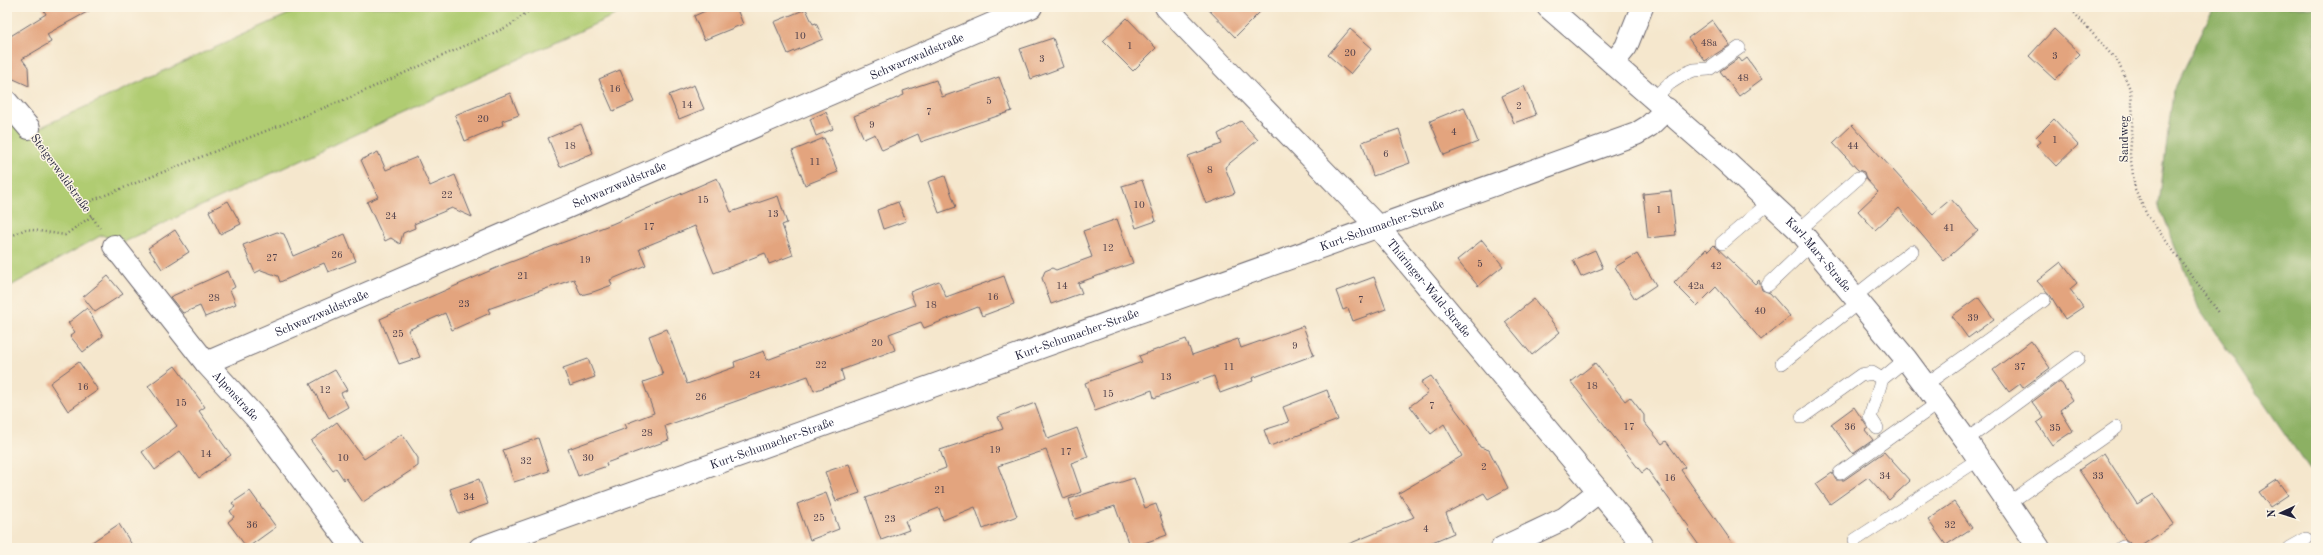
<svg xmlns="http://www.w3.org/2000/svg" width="2323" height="555" font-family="'Old Standard TT',serif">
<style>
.green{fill:#b0cc72;stroke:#697756}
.forest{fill:#8cb064;stroke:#576950}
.building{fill:#e3a47e}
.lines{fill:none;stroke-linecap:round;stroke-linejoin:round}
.service-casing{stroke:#6c676e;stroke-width:14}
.minor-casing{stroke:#6c676e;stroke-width:24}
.path{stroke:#6c676e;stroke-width:2.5;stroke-dasharray:1 3;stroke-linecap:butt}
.service{stroke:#fff;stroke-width:13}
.minor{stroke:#fff;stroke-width:22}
.labels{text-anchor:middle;stroke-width:3;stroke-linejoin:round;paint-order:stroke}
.number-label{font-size:10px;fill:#52424c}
.street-label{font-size:12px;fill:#22223b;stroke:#fcf5e5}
</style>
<rect width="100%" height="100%" fill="#fcf5e5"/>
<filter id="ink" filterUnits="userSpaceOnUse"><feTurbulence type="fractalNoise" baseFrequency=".025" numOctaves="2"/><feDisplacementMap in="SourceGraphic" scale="8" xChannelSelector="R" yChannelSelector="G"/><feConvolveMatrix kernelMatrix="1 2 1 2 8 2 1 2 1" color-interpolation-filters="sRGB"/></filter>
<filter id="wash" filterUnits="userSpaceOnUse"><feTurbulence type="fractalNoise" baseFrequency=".012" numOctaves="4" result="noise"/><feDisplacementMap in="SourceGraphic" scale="16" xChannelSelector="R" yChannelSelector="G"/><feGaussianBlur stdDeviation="0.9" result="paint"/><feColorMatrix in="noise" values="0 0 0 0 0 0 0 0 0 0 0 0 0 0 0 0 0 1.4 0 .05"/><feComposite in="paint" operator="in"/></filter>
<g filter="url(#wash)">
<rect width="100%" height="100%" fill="#f5e7cd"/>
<path class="green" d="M304,7H632L121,243L102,235L7,288V113L28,133Z"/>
<path class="forest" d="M2214,7H2316V479L2199,309L2159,204L2173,92Z"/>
<g id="blocks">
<g class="building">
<path d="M42,7H96L47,34L51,42L22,59L28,67L29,86L7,76V34L9,37L46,14Z"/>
<path d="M714,7H736L743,24L704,40L694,16Z"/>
<path d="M1206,7H1265L1235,37Z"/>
<path d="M806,9L813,24L816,23L823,39L788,54L774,22Z"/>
<path d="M1127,18L1156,48L1133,71L1103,41Z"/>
<path d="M1712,20L1730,45L1705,61L1688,38Z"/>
<path d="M1350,29L1372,48L1350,74L1328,55Z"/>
<path d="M2054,29L2080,54L2055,80L2029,56Z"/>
<path d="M1053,38L1063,67L1031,79L1020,49Z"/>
<path d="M1739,58L1742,62L1747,58L1762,79L1739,96L1720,71Z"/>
<path d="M620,70L634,102L613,111L599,79Z"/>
<path d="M999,77L1012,111L921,142L918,134L882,150L875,134L864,139L854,116L904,95L903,91L936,80L942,97Z"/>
<path d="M694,85L704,109L679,119L669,95Z"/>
<path d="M1524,86L1536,115L1514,123L1502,96Z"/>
<path d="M510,93L519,115L502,121L503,125L465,141L455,115Z"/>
<path d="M1464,107L1478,142L1444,155L1430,121Z"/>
<path d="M826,112L833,129L816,136L810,119Z"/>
<path d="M2054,119L2078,145L2056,166L2036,145L2040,142L2036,137Z"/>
<path d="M1241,121L1258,140L1225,167L1235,193L1206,204L1188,156L1222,144L1218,134Z"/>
<path d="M581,124L593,153L560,167L548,138Z"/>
<path d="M1852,125L1933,214L1951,199L1978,231L1944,261L1899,208L1875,230L1858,211L1878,192L1866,179L1864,172L1858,170L1833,143Z"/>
<path d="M1399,129L1410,163L1373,176L1362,142Z"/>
<path d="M824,138L838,172L805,185L792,151Z"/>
<path d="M378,152L386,170L417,157L430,186L455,175L472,217L452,208L414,224L415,228L403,233L400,244L391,238L385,241L367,202L378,197L361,160Z"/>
<path d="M945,176L956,207L939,213L928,182Z"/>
<path d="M717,178L731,212L778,196L787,223L782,225L793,255L769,264L765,253L714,273L695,226L639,249L646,265L610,280L612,285L593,292L581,295L574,279L488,309L490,313L452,330L445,313L408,330L420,357L399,364L380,319L503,265L612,224Z"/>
<path d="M1142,180L1156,221L1136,228L1122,186Z"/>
<path d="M1671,191L1676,235L1648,238L1643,194Z"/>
<path d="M228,201L241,224L220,234L209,211Z"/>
<path d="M898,202L906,221L883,229L877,210Z"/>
<path d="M1117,219L1133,263L1078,283L1082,293L1051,304L1042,278L1045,271L1052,268L1056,270L1092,257L1083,231Z"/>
<path d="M175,230L189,252L162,269L148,248Z"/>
<path d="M277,232L284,234L293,256L345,234L356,261L328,272L324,263L280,282L278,276L261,270L255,273L243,245Z"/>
<path d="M1482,240L1503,266L1478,286L1457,260Z"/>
<path d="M1714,245L1755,284L1759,280L1762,290L1770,293L1790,316L1761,340L1716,287L1697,306L1674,283L1706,249L1708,251Z"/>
<path d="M1595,250L1603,268L1581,277L1573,260Z"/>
<path d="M1637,254L1656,285L1635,299L1615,267Z"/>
<path d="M2061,262L2077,283L2070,289L2083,307L2065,319L2050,295L2037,281Z"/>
<path d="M228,271L235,287L230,290L236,304L205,317L200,306L183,313L170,297Z"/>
<path d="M108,276L123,294L95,312L83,297Z"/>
<path d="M1004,276L1014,304L982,316L978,307L924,328L921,322L889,334L895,350L841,370L844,380L814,391L808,376L665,426L669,440L606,463L607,466L578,476L568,449L627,428L625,424L654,413L643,382L663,375L649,336L667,329L687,384L735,367L734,362L764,351L767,360L915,305L910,292L939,281L946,297Z"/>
<path d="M1374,277L1386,309L1353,321L1348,308L1343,310L1336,291Z"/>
<path d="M1978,297L1994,319L1968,338L1952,316Z"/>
<path d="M1534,299L1560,332L1532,355L1505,322Z"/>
<path d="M87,308L103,336L83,352L70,336L75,332L68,323Z"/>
<path d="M1303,326L1314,355L1252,378L1253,381L1220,393L1214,376L1154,398L1152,390L1095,411L1085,383L1142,362L1139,356L1186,339L1192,355L1238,339L1241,348Z"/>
<path d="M2031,341L2050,368L2023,388L2020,384L2009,392L1993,370Z"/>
<path d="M588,359L595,377L570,386L563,368Z"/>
<path d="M79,362L98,390L68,411L50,383Z"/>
<path d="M1595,363L1625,401L1630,397L1644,415V422L1662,444L1666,441L1685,467L1681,470L1736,548H1701L1688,530L1690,528L1647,469L1642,473L1571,382Z"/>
<path d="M175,366L205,407L199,411L231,455L199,478L180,451L155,470L142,452L177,426L148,386Z"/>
<path d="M335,370L347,390L341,393L348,407L329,418L310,384Z"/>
<path d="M1431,376L1471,430L1480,447L1489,450L1508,488L1488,499L1484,493L1446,513L1454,533L1418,548H1339L1414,517L1399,493L1462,456L1444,424L1431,434L1410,406L1428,393L1421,382Z"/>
<path d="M2060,381L2073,400L2060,410L2073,431L2052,445L2037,423L2044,418L2032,402Z"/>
<path d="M1327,390L1338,420L1270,446L1264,430L1289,422L1283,407Z"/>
<path d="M1035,403L1048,439L1077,428L1088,457L1071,463L1081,492L1064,499L1046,450L998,466L1017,516L983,529L975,507L943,520L939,508L905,521L909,530L881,540L866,498L946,468L940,450L1003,429L998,417Z"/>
<path d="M1854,407L1868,428L1865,430L1873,440L1853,454L1831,424Z"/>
<path d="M337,422L364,459L402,434L418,458V466L363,502L346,478L344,480L336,468L333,470L311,441Z"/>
<path d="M538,438L549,471L514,482L503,450Z"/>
<path d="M1884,452L1910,481L1889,500L1868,477L1830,504L1816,484L1832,473L1836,480H1844Z"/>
<path d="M2104,453L2137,504L2154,494L2174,524L2138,548H2131L2130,543L2125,539L2079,470Z"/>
<path d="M849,464L860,493L836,501L825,472Z"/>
<path d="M1134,478L1145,508L1156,504L1167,535L1130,548L1115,506L1075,519L1069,499Z"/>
<path d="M479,479L488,504L459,514L450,489Z"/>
<path d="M2277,480L2288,495L2270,507L2259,492Z"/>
<path d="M250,491L276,527L247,548L228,522L234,517L230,511L235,507L232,503Z"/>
<path d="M826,493L839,529L810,540L797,504Z"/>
<path d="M1954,502L1972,528L1946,545L1928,520Z"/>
<path d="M119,524L134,548H83Z"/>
</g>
</g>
</g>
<g filter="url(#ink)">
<use href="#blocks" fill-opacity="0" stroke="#6c676e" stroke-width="1"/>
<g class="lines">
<defs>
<g id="service">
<path d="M1654,98L1670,83L1684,74L1694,70L1709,69L1739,48"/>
<path d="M1799,230L1858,178"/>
<path d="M1722,243L1770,202"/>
<path d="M1768,285L1810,245"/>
<path d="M1854,297L1912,251"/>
<path d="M1782,363L1859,302"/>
<path d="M1925,385L2044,300"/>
<path d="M1802,417L1861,375L1872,373L1882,379"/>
<path d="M1877,428L1870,417L1882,379L1906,359"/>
<path d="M1966,440L2078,358"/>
<path d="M1840,473L1938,403"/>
<path d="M2009,503L2116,428"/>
<path d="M1855,540L1979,459"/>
<path d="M2121,548L2123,547"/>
<path d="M2290,548L2306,539"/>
</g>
<g id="minor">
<path id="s1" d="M1166,7L1378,227L1632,531L1643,548"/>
<path id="s2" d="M1548,7L1725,161L1799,230L1906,359L1966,440L2039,548"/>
<path d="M1614,62L1626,47L1642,7"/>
<path d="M7,102L29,128"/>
<path id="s3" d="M114,246L206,363L255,417L353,548"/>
<path id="s4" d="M206,363L1031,7"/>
<path id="s5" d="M480,548L1636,134L1649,126L1667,109"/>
<path d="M1502,548L1565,518L1598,492"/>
</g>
</defs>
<use href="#service" class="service-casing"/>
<use href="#minor" class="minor-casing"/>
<g class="path">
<path d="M2069,7L2118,62L2131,91L2133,118L2130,154L2135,189L2147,215L2220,314"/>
<path d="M42,146L100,228"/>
<path d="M83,204L351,97L509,26L534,7"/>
<path d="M7,238L26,229L65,235L92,216"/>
</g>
<use href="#service" class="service"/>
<use href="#minor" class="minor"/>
</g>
</g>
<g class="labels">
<g class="number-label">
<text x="800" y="39">10</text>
<text x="1709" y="46">48a</text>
<text x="1130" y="49">1</text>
<text x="1350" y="56">20</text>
<text x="2055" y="59">3</text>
<text x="1042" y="62">3</text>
<text x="1743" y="81">48</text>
<text x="615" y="92">16</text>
<text x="989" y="104">5</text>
<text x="687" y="108">14</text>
<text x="1519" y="109">2</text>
<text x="929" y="115">7</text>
<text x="483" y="122">20</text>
<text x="872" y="128">9</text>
<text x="1454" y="135">4</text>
<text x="2055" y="143">1</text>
<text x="570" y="149">18</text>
<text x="1853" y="149">44</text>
<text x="1386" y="157">6</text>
<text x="815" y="165">11</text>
<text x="1210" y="173">8</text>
<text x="447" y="198">22</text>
<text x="703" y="203">15</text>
<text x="1139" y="208">10</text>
<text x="1659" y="213">1</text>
<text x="773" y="217">13</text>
<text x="391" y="219">24</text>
<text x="649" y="230">17</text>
<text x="1949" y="231">41</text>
<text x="1108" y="251">12</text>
<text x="337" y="258">26</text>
<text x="272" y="261">27</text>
<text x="585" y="263">19</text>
<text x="1480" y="267">5</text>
<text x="1716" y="269">42</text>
<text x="523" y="279">21</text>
<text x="1062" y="289">14</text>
<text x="1696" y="289">42a</text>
<text x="993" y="300">16</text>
<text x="214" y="301">28</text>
<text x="1361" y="303">7</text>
<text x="464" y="307">23</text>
<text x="931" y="308">18</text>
<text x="1760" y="314">40</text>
<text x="1973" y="321">39</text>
<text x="398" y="337">25</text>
<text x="877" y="346">20</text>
<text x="1295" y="349">9</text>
<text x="821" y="368">22</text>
<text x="1229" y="370">11</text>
<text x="2020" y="370">37</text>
<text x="755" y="378">24</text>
<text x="1166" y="380">13</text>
<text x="1592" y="389">18</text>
<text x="83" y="390">16</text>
<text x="325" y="393">12</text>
<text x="1108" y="397">15</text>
<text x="701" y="400">26</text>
<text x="181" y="406">15</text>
<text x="1432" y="409">7</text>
<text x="1629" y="430">17</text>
<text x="1850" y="430">36</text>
<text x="2055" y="431">35</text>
<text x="647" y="436">28</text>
<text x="995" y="453">19</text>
<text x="1066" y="455">17</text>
<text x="206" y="457">14</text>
<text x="343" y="461">10</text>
<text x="588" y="461">30</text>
<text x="526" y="464">32</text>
<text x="1484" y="470">2</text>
<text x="1885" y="479">34</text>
<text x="2098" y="479">33</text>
<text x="1670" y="481">16</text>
<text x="940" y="493">21</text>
<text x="469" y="500">34</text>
<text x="819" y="521">25</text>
<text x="890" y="522">23</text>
<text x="252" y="528">36</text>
<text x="1950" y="528">32</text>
<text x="1426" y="532">4</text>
</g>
<g class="street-label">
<text dy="4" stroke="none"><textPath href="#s4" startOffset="774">Schwarzwaldstraße</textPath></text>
<text transform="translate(2124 139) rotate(-90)" y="4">Sandweg</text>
<text transform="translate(61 173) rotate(54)" y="4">Steigerwaldstraße</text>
<text dy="4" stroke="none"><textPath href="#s4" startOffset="450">Schwarzwaldstraße</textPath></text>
<text dy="4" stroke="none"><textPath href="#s5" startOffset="958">Kurt-Schumacher-Straße</textPath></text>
<text dy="4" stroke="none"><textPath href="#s2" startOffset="367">Karl-Marx-Straße</textPath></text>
<text dy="4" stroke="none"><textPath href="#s1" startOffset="385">Thüringer-Wald-Straße</textPath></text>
<text dy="4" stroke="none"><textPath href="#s4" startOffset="126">Schwarzwaldstraße</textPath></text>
<text dy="4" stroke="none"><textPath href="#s5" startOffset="634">Kurt-Schumacher-Straße</textPath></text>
<text dy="4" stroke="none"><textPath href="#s3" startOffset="193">Alpenstraße</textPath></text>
<text dy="4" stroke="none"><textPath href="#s5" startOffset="310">Kurt-Schumacher-Straße</textPath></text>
</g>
</g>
<rect width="2323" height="555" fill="none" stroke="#fcf5e5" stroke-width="24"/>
<g transform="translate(2281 513) rotate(266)" stroke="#fcf5e5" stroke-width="3" paint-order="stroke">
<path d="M0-3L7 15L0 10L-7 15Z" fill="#22223b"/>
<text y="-6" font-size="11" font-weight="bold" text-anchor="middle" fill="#22223b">N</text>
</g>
</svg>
